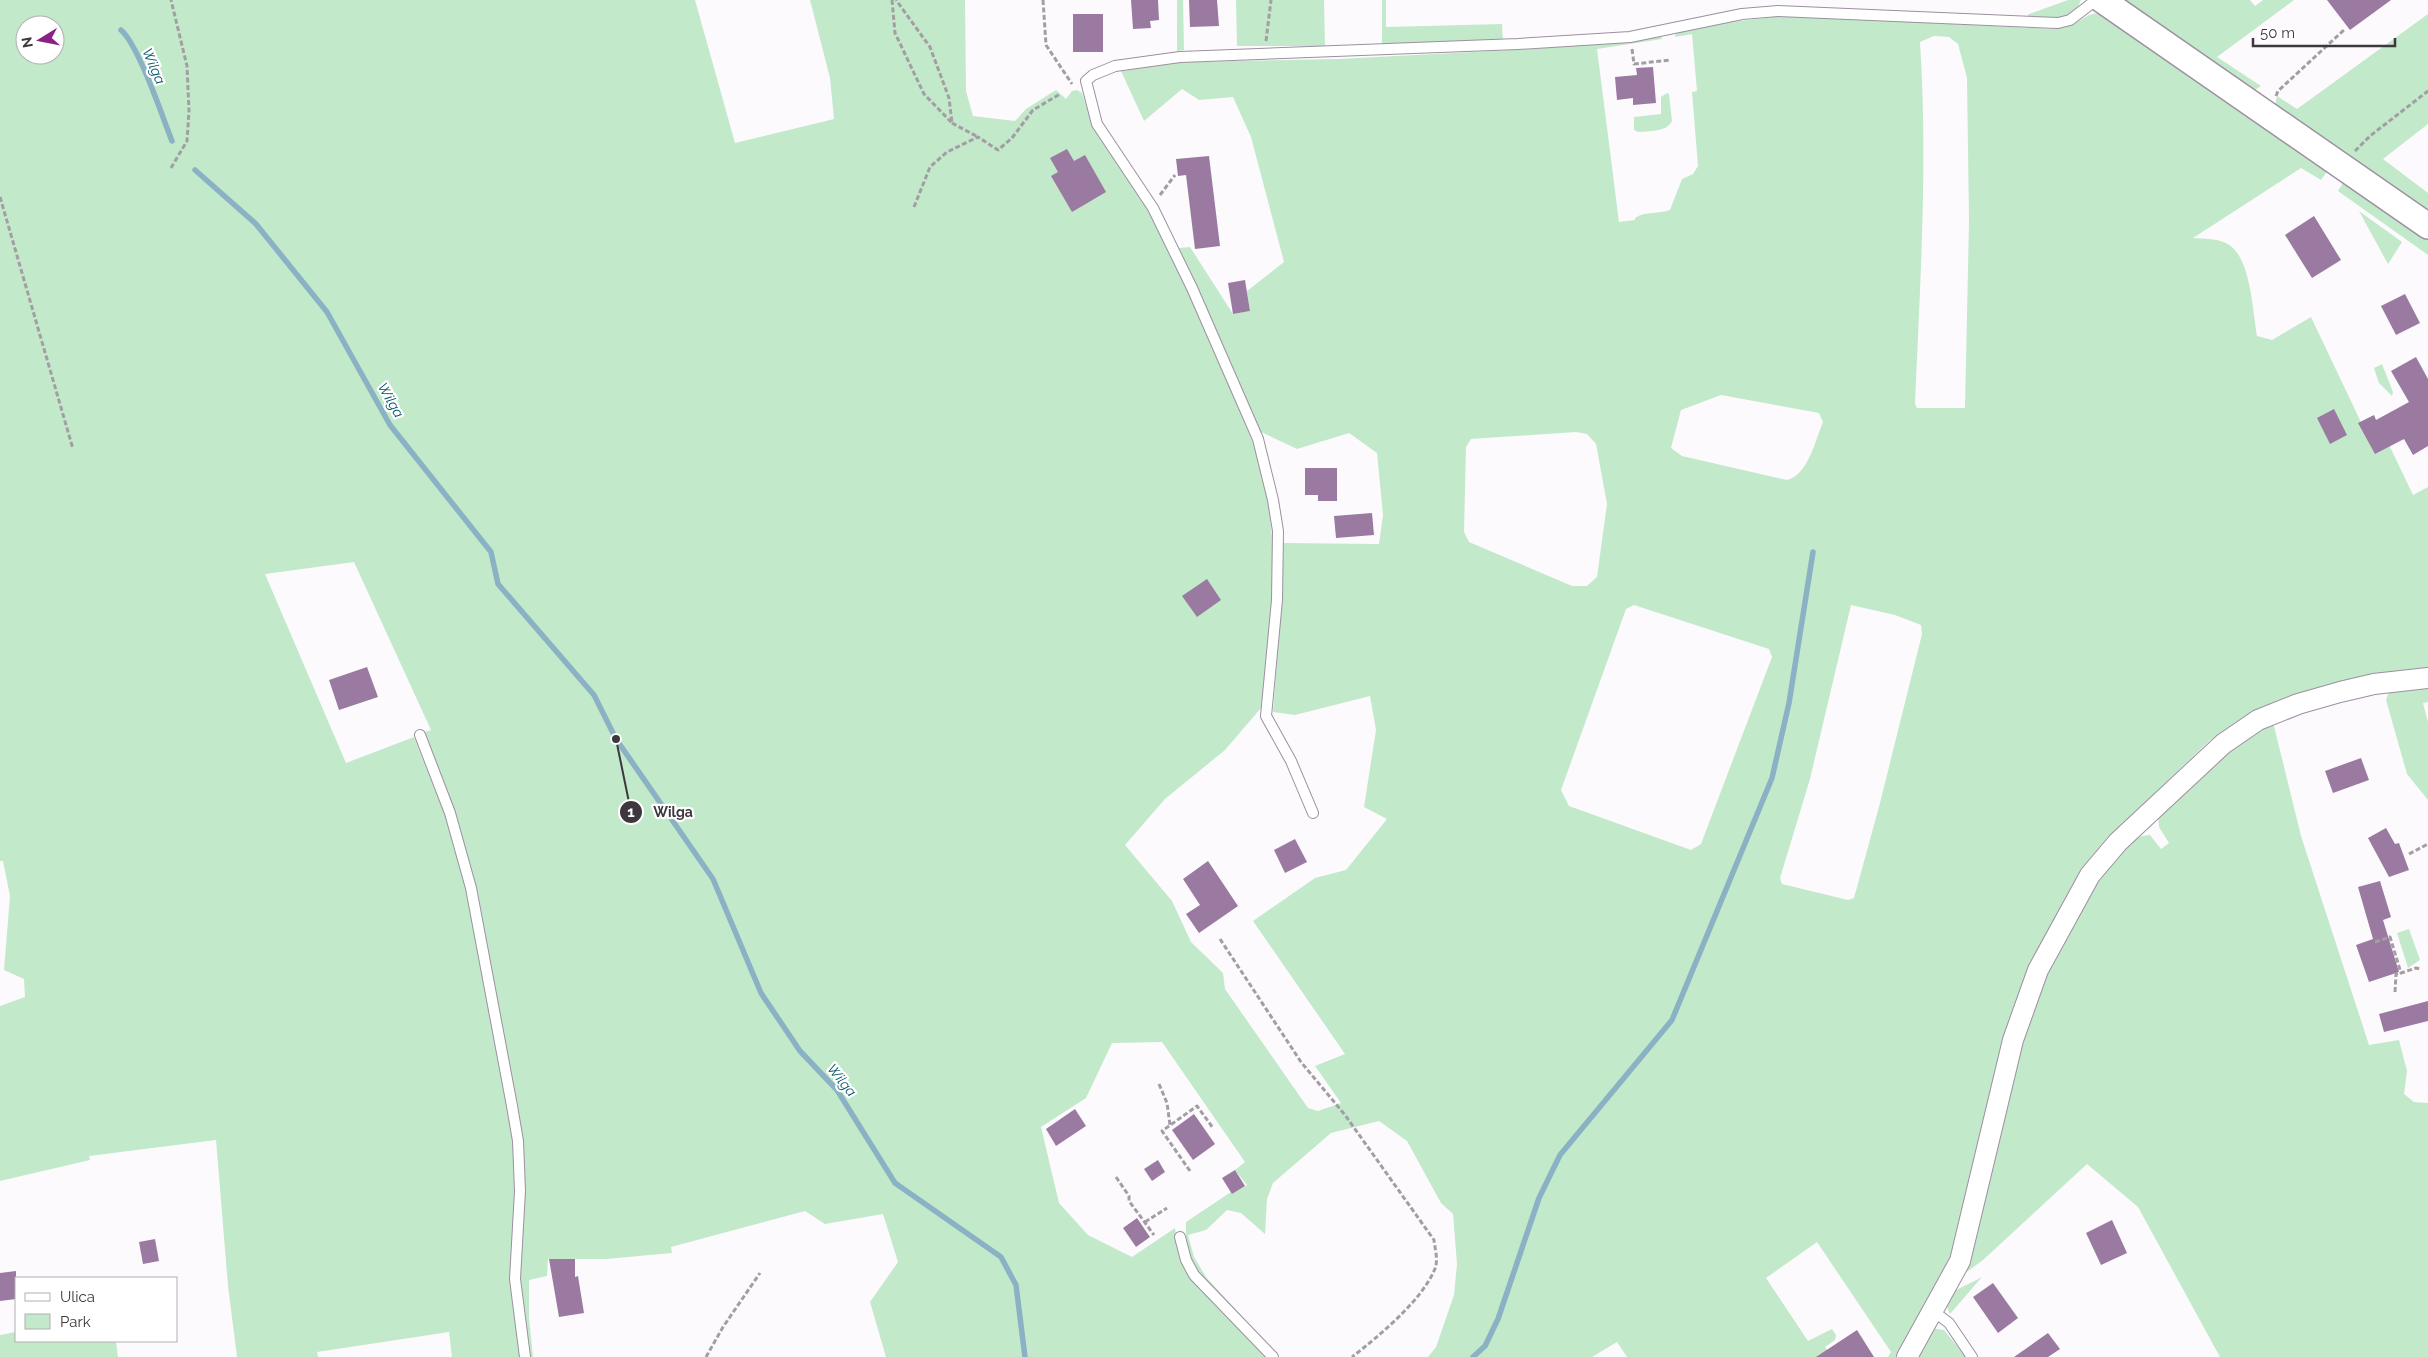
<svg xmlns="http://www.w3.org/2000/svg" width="2428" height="1357" font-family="Raleway,sans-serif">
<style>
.green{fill:#c2e9ca;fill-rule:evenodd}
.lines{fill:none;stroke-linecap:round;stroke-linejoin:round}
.stream{stroke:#8bb2c4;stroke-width:5.5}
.building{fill:#9a7aa0}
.service-casing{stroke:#9d8fa0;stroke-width:12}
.minor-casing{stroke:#9d8fa0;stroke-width:22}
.tertiary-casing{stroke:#9d8fa0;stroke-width:28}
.path{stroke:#a39ea4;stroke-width:3;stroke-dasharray:5 2.5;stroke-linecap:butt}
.service{stroke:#fff;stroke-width:10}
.minor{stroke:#fff;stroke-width:20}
.tertiary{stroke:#fff;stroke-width:25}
.labels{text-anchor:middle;stroke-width:4.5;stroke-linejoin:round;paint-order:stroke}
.water-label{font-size:14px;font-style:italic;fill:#005168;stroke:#fff}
.leader{fill:none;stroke:#3d373e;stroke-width:2}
.callout-dot{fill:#3d373e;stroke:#fff;stroke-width:2}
.mark-label{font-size:15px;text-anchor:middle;font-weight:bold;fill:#fff}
.callout-label{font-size:14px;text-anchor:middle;font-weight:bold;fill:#3d373e;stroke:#fff;stroke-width:4.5;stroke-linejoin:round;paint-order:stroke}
</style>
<rect width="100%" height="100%" fill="#fdfafe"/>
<g class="green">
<path d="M0,0H695L735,143L834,119L830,78L810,0H965L966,91L973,116L1015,121L1026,109L1056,90L1066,99L1072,91L1077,90L1082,93L1092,123L1149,210L1190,289L1257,453L1268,496L1273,547L1271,621L1261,708L1225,750L1165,799L1125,845L1172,901L1191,942L1223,973L1225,989L1308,1108L1318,1111L1341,1103L1315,1066L1345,1054L1253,921L1315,878L1346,870L1387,819L1364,807L1376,730L1370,696L1295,715L1273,712L1280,620L1282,543L1379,544L1383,515L1377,453L1349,433L1297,449L1261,432L1179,248L1190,247L1233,314L1250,311L1247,291L1284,262L1251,137L1233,97L1199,100L1182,89L1144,121L1121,71L1184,62L1338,59L1532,49L1640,40L1661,36L1662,39L1597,49L1619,222L1635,220V218C1645,211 1659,214 1670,210L1682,179L1693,174L1698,166L1692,92L1697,91L1692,34L1675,37L1676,32L1723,23L1783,16L2055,29C2062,28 2069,26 2075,23C2087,17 2091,11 2105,14L2330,167L2321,180L2301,168L2193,238C2206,239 2223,238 2233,248C2251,265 2253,313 2257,336L2272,340L2311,317L2368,437L2382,430L2413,495L2428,487V668L2248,716L2210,740L2125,822L2085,867L2053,921L2028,972L2009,1019L1951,1256L1897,1357H1888L1891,1352L1817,1242L1766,1278L1808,1341L1832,1329L1836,1335L1835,1340L1825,1347L1832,1357H1627L1617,1342L1592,1357H1428L1436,1347L1454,1295L1457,1264L1453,1214L1441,1203L1407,1141L1379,1121L1331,1133L1273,1183L1267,1199L1265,1234L1241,1213L1227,1210L1206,1230L1188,1235L1194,1257L1206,1277L1279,1357H1277L1200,1276L1186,1247V1222L1231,1192L1232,1194L1247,1185L1235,1170L1245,1162L1162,1042L1112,1043L1086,1098L1041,1127L1059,1203L1088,1235L1132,1257L1175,1228L1178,1251L1192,1279L1266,1357H886L870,1302L898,1262L883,1214L825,1224L805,1211L671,1247L672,1253L606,1259H548L547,1276L529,1280V1317L533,1357H530L520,1292L514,1095L470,864L448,795L425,732L431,730L354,562L265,574L346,763L414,737L447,820L463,877L509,1106L515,1161L521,1357H452L449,1332L317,1352L318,1357H237L228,1286L216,1140L89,1156L90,1160L0,1181V1006L25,997L24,979L4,970L10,896L3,861H0ZM25,25H55V55H25ZM1934,36L1949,37L1958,44L1967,78L1969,222L1965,408H1917L1915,404C1920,284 1928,163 1920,42ZM1721,395L1819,413L1823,422C1815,441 1808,475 1787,480L1682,456L1671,448L1681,410ZM1576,432L1587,434L1596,444L1607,504L1597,577L1587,586H1572L1469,542L1464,532L1466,447L1471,439ZM1634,605L1769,649L1772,657L1701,844L1691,850L1569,806L1561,790L1626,609ZM1851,605L1895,615L1921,625L1922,634L1880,803L1854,898L1848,900L1782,884L1780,878L1810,779Z"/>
<path d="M1177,0H1183L1184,50L1177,51Z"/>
<path d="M1236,0H1324L1325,46H1237Z"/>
<path d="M1382,0H1386V27L1502,24L1503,42L1382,45Z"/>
<path d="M2068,0H2081C2071,25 2048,21 2025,20L2029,14Z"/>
<path d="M2120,0H2250L2255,6L2263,0H2294L2217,57L2261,86L2255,90Z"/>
<path d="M2428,14V124L2383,159L2428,193V211L2275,106L2277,96L2297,109Z"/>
<path d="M1667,93L1669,94L1672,121C1667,132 1649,131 1638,132L1634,130V117L1661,114V97Z"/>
<path d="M2346,178L2428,235V255L2338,191Z"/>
<path d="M2359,211L2402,242L2388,264Z"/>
<path d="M2382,364L2393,392L2392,396L2379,383L2374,368Z"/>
<path d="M2428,684V702L2423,703L2428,722V800L2407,774L2386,700L2389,692Z"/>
<path d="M2273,722L2301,836L2369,1045L2399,1040L2407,1071L2404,1094L2414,1102L2428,1103V1357H2220L2138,1207L2087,1164L1983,1260L1964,1274C1976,1225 1988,1176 2000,1127C2022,1034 2046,929 2114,858C2127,845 2131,836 2150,835L2161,849L2169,843L2159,827L2158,817L2224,752Z"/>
<path d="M2409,929L2420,960L2408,968L2397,933Z"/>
<path d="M1982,1277L1950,1314L1945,1302C1955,1287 1967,1286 1982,1277Z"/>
<path d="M1930,1328L1944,1330L1966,1357H1914Z"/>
<path d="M16,1332V1341H116L118,1357H0V1335Z"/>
</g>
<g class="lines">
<g class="stream">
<path d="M121,30C139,46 162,116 172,141"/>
<path d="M195,170L256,224L327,312L390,425L491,552L498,584L594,695L616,739L713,879L761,993L800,1051L837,1090L895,1183L1001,1257L1016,1285L1025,1357"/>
<path d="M1473,1357L1485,1346L1498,1319L1539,1198L1560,1155L1672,1020L1772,778L1789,703L1813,552"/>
</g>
</g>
<g class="building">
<path d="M1131,0H1158L1159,20L1150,21L1151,28L1133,29Z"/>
<path d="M1189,0H1217L1219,26L1190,27Z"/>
<path d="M2327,0H2391L2350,30Z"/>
<rect x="1073" y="14" width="30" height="38"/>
<path d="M1653,67L1656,103L1633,105V98L1617,100L1615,77L1637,75L1636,68Z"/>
<path d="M1067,149L1074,161L1085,155L1106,192L1072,212L1051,176L1058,172L1050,158Z"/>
<path d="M1209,156L1220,246L1195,249L1186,175L1178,176L1176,159Z"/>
<path d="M2314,216L2341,260L2312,278L2285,235Z"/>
<path d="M1245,280L1250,311L1233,314L1228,283Z"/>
<path d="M2405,294L2420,323L2396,335L2381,306Z"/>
<path d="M2416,357L2428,379V446L2413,455L2404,439L2375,454L2358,423L2374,415L2376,420L2409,402L2391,371Z"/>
<path d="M2334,409L2347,435L2330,444L2317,418Z"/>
<path d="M1305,468H1337V501H1318V495H1305Z"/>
<path d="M1372,513L1374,535L1336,538L1334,516Z"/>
<path d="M1207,579L1221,600L1197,617L1182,596Z"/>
<path d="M367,667L378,697L339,710L329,680Z"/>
<path d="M2361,758L2369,780L2333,793L2325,771Z"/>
<path d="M2386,828L2395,844L2399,843L2409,870L2389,877L2368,838Z"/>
<path d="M1295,839L1307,862L1285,873L1274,850Z"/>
<path d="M1208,861L1238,906L1199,933L1186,914L1200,905L1183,879Z"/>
<path d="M2380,881L2391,917L2383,920L2399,972L2369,982L2356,945L2373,939L2358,887Z"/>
<path d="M2428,1001V1021L2384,1032L2379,1014Z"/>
<path d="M1075,1109L1086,1126L1056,1146L1046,1129Z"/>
<path d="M1194,1114L1215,1144L1193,1160L1172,1130Z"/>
<path d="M1158,1160L1165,1172L1152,1181L1144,1169Z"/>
<path d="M1235,1170L1245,1186L1232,1194L1222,1178Z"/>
<path d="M1137,1218L1150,1237L1136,1247L1123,1228Z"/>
<path d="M2112,1220L2127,1253L2101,1265L2086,1233Z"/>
<path d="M155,1239L159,1261L143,1264L139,1242Z"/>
<path d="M549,1259H575V1277L578,1276L584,1313L559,1317Z"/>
<path d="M16,1271V1299L0,1301V1273Z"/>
<path d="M1993,1283L2018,1318L1998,1333L1973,1297Z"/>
<path d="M1857,1330L1874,1357H1816Z"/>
<path d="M2048,1333L2060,1349L2048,1357H2014Z"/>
</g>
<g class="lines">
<defs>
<g id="service">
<path d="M420,735L450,813L471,888L512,1106L518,1141L520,1191L515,1279L525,1357"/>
<path d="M1313,813L1291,761L1266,716L1277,600L1278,531L1273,500L1258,439L1192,288L1153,208L1097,124L1086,81L1093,75L1115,66L1180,57L1518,44L1630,37L1742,14L1778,11L2058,23L2070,20L2096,0"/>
<path d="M1180,1237L1186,1260L1194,1275L1273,1357"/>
<path d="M1933,1311L1949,1323L1972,1357"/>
</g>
<path id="minor" d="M1907,1357L1960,1261L2013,1040L2038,970L2090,875L2118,842L2223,744L2258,720L2298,704L2340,692L2374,684L2428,678"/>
<path id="tertiary" d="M2102,0L2428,226"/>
</defs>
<use href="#service" class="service-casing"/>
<use href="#minor" class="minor-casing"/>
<use href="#tertiary" class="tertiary-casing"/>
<g class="path">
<path d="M892,0L895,33L924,94L952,123L949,98L930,47L896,0"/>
<path d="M1043,0L1046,45L1072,84"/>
<path d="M1266,41L1271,0"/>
<path d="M1632,49L1634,64L1670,60"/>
<path d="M2276,96L2278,91L2345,29"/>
<path d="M952,123L978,137"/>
<path d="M2355,151L2370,136L2428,91"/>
<path d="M171,168L187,141L189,111L187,66L171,0"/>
<path d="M1160,195L1175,175"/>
<path d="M0,197L73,449"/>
<path d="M914,207L930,167L947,152L978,137L998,150L1012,138L1033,110L1060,94"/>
<path d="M2409,854L2428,844"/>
<path d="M1220,939L1301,1062L1345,1115L1434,1240C1435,1250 1439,1261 1434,1271C1420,1302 1379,1336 1352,1357"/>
<path d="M2375,942L2390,937L2401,973L2416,968L2420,969"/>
<path d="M2395,992L2396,974L2401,973"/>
<path d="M1159,1084L1167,1103L1170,1125"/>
<path d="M1190,1171L1162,1131L1197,1106L1213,1128"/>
<path d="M1116,1177L1129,1196V1201L1154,1235"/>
<path d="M1145,1222L1167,1208"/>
<path d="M706,1357L723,1327L760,1273"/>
</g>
<use href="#service" class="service"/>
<use href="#minor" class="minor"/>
<use href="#tertiary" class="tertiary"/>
</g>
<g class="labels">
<g class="water-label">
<text transform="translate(154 66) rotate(67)" y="5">Wilga</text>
<text transform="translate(391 400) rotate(60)" y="5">Wilga</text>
<text transform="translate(842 1080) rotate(51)" y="5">Wilga</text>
</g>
</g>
<path class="leader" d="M616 739L631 812"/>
<g class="callout-dot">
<circle cx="616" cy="739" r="5"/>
<circle cx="631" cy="812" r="12"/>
</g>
<g class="mark-label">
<text x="631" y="817">1</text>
</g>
<g class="callout-label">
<text x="673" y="817">Wilga</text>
</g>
<rect x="15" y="1277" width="162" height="65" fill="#ffffff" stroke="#b1afb2"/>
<rect x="25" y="1293" width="25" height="8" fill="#ffffff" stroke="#b1afb2"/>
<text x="60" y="1302" font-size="15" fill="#3d373e">Ulica</text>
<rect x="25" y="1314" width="25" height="15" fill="#c2e9ca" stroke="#b1afb2"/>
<text x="60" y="1327" font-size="15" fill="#3d373e">Park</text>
<g transform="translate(40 40) rotate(260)"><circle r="24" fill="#ffffff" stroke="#b1afb2"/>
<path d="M0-4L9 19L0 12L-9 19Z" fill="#8b2186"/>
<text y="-8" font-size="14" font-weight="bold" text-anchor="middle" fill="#3d373e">N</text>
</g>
<path d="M2253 38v8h142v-8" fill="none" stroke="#3d373e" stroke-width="2.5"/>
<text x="2260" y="38" font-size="15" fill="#3d373e" stroke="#ffffff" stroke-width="4" paint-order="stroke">50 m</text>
</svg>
